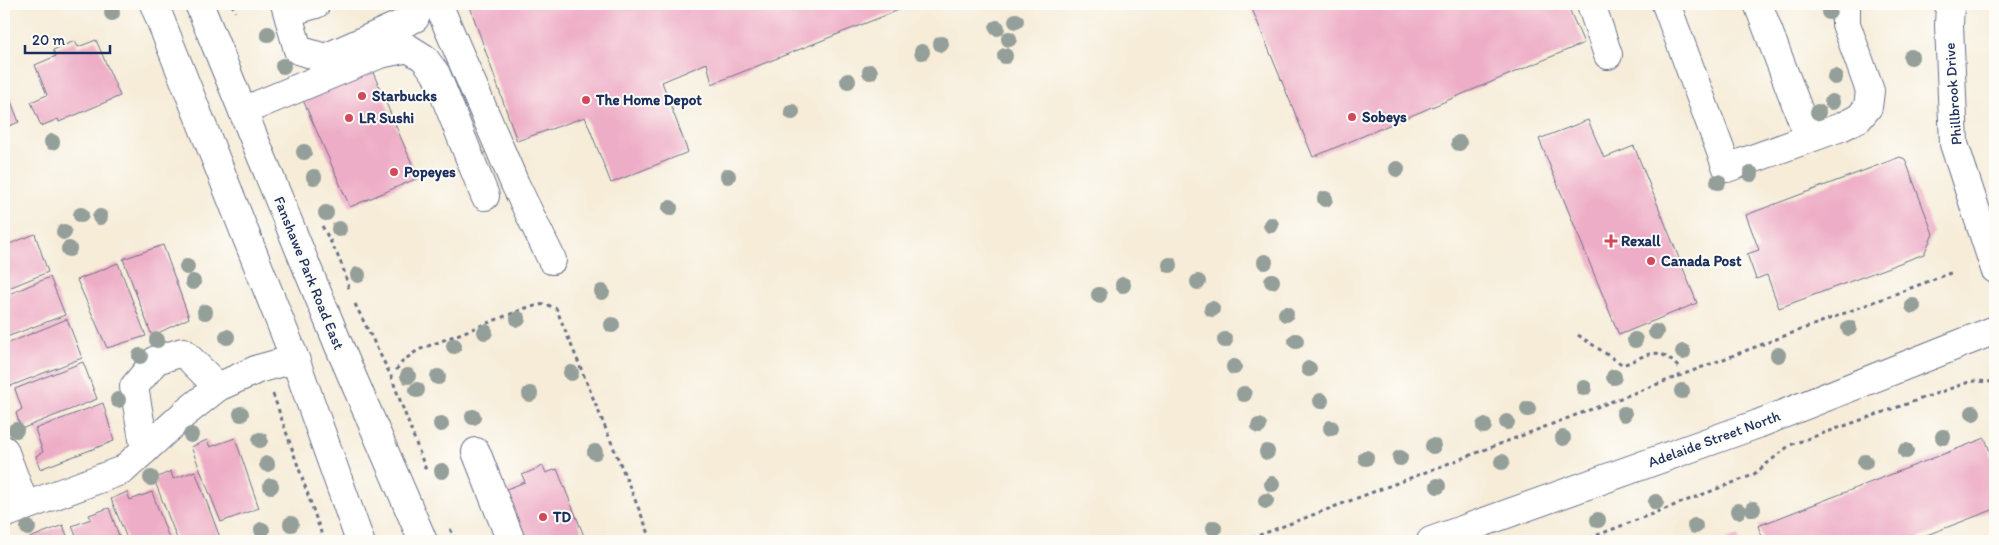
<svg xmlns="http://www.w3.org/2000/svg" width="1999" height="545" font-family="Itim,sans-serif">
<style>
.building{fill:#eeadc6}
.lines{fill:none;stroke-linecap:round;stroke-linejoin:round}
.minor-casing{stroke:#687189;stroke-width:30}
.major-casing{stroke:#687189;stroke-width:30}
.path{stroke:#687189;stroke-width:3;stroke-dasharray:4 4;stroke-linecap:butt}
.minor{stroke:#fff;stroke-width:28}
.major{stroke:#fff;stroke-width:28}
.tree{fill:#949f9a}
.poi-dot{fill:#d1495b;stroke:#fdfcf7;stroke-width:2}
.labels{text-anchor:middle;stroke-width:4;stroke-linejoin:round;paint-order:stroke}
.street-label{font-size:15px;fill:#1b2f5e;stroke:#fdfcf7}
.poi-label{font-size:15px;font-weight:bold;fill:#1b2f5e;stroke:#fdfcf7;text-anchor:start}
</style>
<rect width="100%" height="100%" fill="#fdfcf7"/>
<filter id="ink" filterUnits="userSpaceOnUse"><feTurbulence type="fractalNoise" baseFrequency=".02" numOctaves="2"/><feDisplacementMap in="SourceGraphic" scale="10" xChannelSelector="R" yChannelSelector="G"/><feConvolveMatrix kernelMatrix="1 2 1 2 8 2 1 2 1" color-interpolation-filters="sRGB"/></filter>
<filter id="wash" filterUnits="userSpaceOnUse"><feTurbulence type="fractalNoise" baseFrequency=".0096" numOctaves="4" result="noise"/><feDisplacementMap in="SourceGraphic" scale="20" xChannelSelector="R" yChannelSelector="G"/><feGaussianBlur stdDeviation="1.12" result="paint"/><feColorMatrix in="noise" values="0 0 0 0 0 0 0 0 0 0 0 0 0 0 0 0 0 1.4 0 .05"/><feComposite in="paint" operator="in"/></filter>
<g filter="url(#wash)">
<rect width="100%" height="100%" fill="#f6ecd8"/>
<g id="blocks">
<g class="building">
<path d="M469,4H914L712,84L707,63L662,82L688,152L611,183L585,117L517,141Z"/>
<path d="M1250,4H1567L1584,43L1313,157Z"/>
<path d="M96,40L120,96L59,122L58,119L41,126L31,102L47,95L35,65L56,56L53,50L75,41L78,47Z"/>
<path d="M372,70L418,178L350,207L303,100Z"/>
<path d="M4,83L19,122L4,128Z"/>
<path d="M1588,120L1604,158L1634,146L1697,303L1619,335L1539,139Z"/>
<path d="M1900,157L1905,159L1933,234L1924,254L1779,308L1767,275L1756,279L1747,254L1759,250L1746,215Z"/>
<path d="M35,234L48,272L4,290V246Z"/>
<path d="M163,245L189,318L152,336L123,259Z"/>
<path d="M118,263L146,336L107,348L77,280Z"/>
<path d="M50,277L65,315L4,338V296Z"/>
<path d="M67,319L82,358L8,387L4,376V363L6,362L4,345Z"/>
<path d="M83,362L97,399L21,429L16,413L22,409L15,389Z"/>
<path d="M103,403L114,441L40,469L36,456L43,452L35,429Z"/>
<path d="M235,438L259,508L221,522L191,447L207,440L210,447Z"/>
<path d="M1985,438L1995,466V509L1911,541H1764L1758,526Z"/>
<path d="M543,466L546,473L557,469L586,541H519L499,492L525,482L522,475Z"/>
<path d="M171,471L173,479L195,471L221,540L178,541L154,479Z"/>
<path d="M127,492L130,500L152,492L170,541H128L111,499Z"/>
<path d="M109,508L121,541H78L72,526L91,519L89,515Z"/>
<path d="M63,525L69,541H28L27,539Z"/>
<path d="M1738,536L1740,541H1724Z"/>
</g>
</g>
</g>
<g filter="url(#ink)">
<use href="#blocks" fill-opacity="0" stroke="#687189" stroke-width="1"/>
<g class="lines">
<defs>
<g id="minor">
<path d="M285,4L298,50L325,58L415,18L419,4"/>
<path d="M438,4L515,184L552,260"/>
<path d="M1591,4L1608,55"/>
<path d="M1666,4L1727,168L1841,127L1859,118L1868,107L1870,91L1846,24V4"/>
<path d="M1758,4L1809,138"/>
<path d="M1950,4L1949,25L1954,144L1995,269"/>
<path d="M288,12L316,4"/>
<path d="M243,111L380,54L408,48L424,58L436,74L485,196"/>
<path d="M4,450L25,506"/>
<path d="M145,450L134,387L156,360L183,352L218,387"/>
<path d="M476,452L511,541"/>
<path d="M4,514L123,470L184,414L218,387L258,369L295,359"/>
</g>
<g id="major">
<path d="M154,4L295,359L360,541"/>
<path d="M199,4L339,346L423,541"/>
<path d="M1431,541L1758,424L1995,330"/>
</g>
</defs>
<use href="#minor" class="minor-casing"/>
<use href="#major" class="major-casing"/>
<g class="path">
<path d="M232,4L235,12"/>
<path d="M322,226C334,247 345,267 349,291"/>
<path d="M355,304L391,376L426,470"/>
<path d="M1578,335L1623,365C1652,353 1657,344 1681,370"/>
<path d="M396,370L403,361L418,350L526,308L545,304L556,308L652,541"/>
<path d="M273,394L324,541"/>
<path d="M450,529L457,541"/>
<path d="M1244,541L1953,272"/>
<path d="M1582,541L1753,475L1790,445L1972,381L1995,382"/>
</g>
<use href="#minor" class="minor"/>
<use href="#major" class="major"/>
</g>
<g class="tree">
<circle cx="1829" cy="12" r="8"/>
<circle cx="112" cy="13" r="8"/>
<circle cx="1016" cy="21" r="8"/>
<circle cx="997" cy="28" r="8"/>
<circle cx="268" cy="34" r="8"/>
<circle cx="1009" cy="39" r="8"/>
<circle cx="941" cy="44" r="8"/>
<circle cx="922" cy="52" r="8"/>
<circle cx="1005" cy="56" r="8"/>
<circle cx="1911" cy="57" r="8"/>
<circle cx="283" cy="66" r="8"/>
<circle cx="870" cy="72" r="8"/>
<circle cx="1835" cy="77" r="8"/>
<circle cx="848" cy="81" r="8"/>
<circle cx="1832" cy="102" r="8"/>
<circle cx="792" cy="112" r="8"/>
<circle cx="1818" cy="112" r="8"/>
<circle cx="52" cy="142" r="8"/>
<circle cx="1459" cy="143" r="8"/>
<circle cx="304" cy="152" r="8"/>
<circle cx="1397" cy="169" r="8"/>
<circle cx="1751" cy="174" r="8"/>
<circle cx="728" cy="176" r="8"/>
<circle cx="314" cy="177" r="8"/>
<circle cx="1718" cy="182" r="8"/>
<circle cx="1325" cy="199" r="8"/>
<circle cx="670" cy="208" r="8"/>
<circle cx="326" cy="213" r="8"/>
<circle cx="81" cy="215" r="8"/>
<circle cx="100" cy="217" r="8"/>
<circle cx="1271" cy="225" r="8"/>
<circle cx="339" cy="229" r="8"/>
<circle cx="64" cy="232" r="8"/>
<circle cx="69" cy="249" r="8"/>
<circle cx="1265" cy="262" r="8"/>
<circle cx="1170" cy="265" r="8"/>
<circle cx="187" cy="267" r="8"/>
<circle cx="358" cy="275" r="8"/>
<circle cx="1272" cy="281" r="8"/>
<circle cx="193" cy="282" r="8"/>
<circle cx="1198" cy="282" r="8"/>
<circle cx="1123" cy="285" r="8"/>
<circle cx="602" cy="292" r="8"/>
<circle cx="1099" cy="295" r="8"/>
<circle cx="1913" cy="306" r="8"/>
<circle cx="1212" cy="309" r="8"/>
<circle cx="205" cy="312" r="8"/>
<circle cx="1286" cy="314" r="8"/>
<circle cx="518" cy="319" r="8"/>
<circle cx="612" cy="325" r="8"/>
<circle cx="1849" cy="328" r="8"/>
<circle cx="485" cy="332" r="8"/>
<circle cx="1656" cy="332" r="8"/>
<circle cx="227" cy="337" r="8"/>
<circle cx="157" cy="340" r="8"/>
<circle cx="1225" cy="340" r="8"/>
<circle cx="1635" cy="340" r="8"/>
<circle cx="1296" cy="341" r="8"/>
<circle cx="454" cy="346" r="8"/>
<circle cx="1683" cy="352" r="8"/>
<circle cx="1778" cy="355" r="8"/>
<circle cx="140" cy="356" r="8"/>
<circle cx="1234" cy="367" r="8"/>
<circle cx="1309" cy="369" r="8"/>
<circle cx="571" cy="373" r="8"/>
<circle cx="408" cy="376" r="8"/>
<circle cx="438" cy="377" r="8"/>
<circle cx="1614" cy="377" r="8"/>
<circle cx="1584" cy="388" r="8"/>
<circle cx="417" cy="390" r="8"/>
<circle cx="1682" cy="391" r="8"/>
<circle cx="530" cy="394" r="8"/>
<circle cx="1244" cy="394" r="8"/>
<circle cx="118" cy="400" r="8"/>
<circle cx="1321" cy="401" r="8"/>
<circle cx="1528" cy="409" r="8"/>
<circle cx="1973" cy="413" r="8"/>
<circle cx="241" cy="414" r="8"/>
<circle cx="1624" cy="414" r="8"/>
<circle cx="473" cy="417" r="8"/>
<circle cx="1507" cy="422" r="8"/>
<circle cx="441" cy="424" r="8"/>
<circle cx="1259" cy="426" r="8"/>
<circle cx="1484" cy="426" r="8"/>
<circle cx="1331" cy="428" r="8"/>
<circle cx="16" cy="430" r="8"/>
<circle cx="191" cy="435" r="8"/>
<circle cx="1943" cy="437" r="8"/>
<circle cx="1563" cy="438" r="8"/>
<circle cx="260" cy="440" r="8"/>
<circle cx="1433" cy="446" r="8"/>
<circle cx="1906" cy="451" r="8"/>
<circle cx="595" cy="452" r="8"/>
<circle cx="1267" cy="452" r="8"/>
<circle cx="1366" cy="458" r="8"/>
<circle cx="1400" cy="458" r="8"/>
<circle cx="1502" cy="462" r="8"/>
<circle cx="1865" cy="462" r="8"/>
<circle cx="267" cy="464" r="8"/>
<circle cx="442" cy="471" r="8"/>
<circle cx="151" cy="478" r="8"/>
<circle cx="1272" cy="484" r="8"/>
<circle cx="271" cy="486" r="8"/>
<circle cx="1438" cy="486" r="8"/>
<circle cx="1266" cy="501" r="8"/>
<circle cx="1656" cy="502" r="8"/>
<circle cx="1753" cy="509" r="8"/>
<circle cx="1738" cy="511" r="8"/>
<circle cx="1598" cy="520" r="8"/>
<circle cx="291" cy="524" r="8"/>
<circle cx="1695" cy="526" r="8"/>
<circle cx="28" cy="528" r="8"/>
<circle cx="1214" cy="528" r="8"/>
<circle cx="262" cy="530" r="8"/>
</g>
</g>
<g class="poi-dot">
<circle cx="362" cy="96" r="5"/>
<circle cx="586" cy="100" r="5"/>
<circle cx="1352" cy="117" r="5"/>
<circle cx="349" cy="118" r="5"/>
<circle cx="394" cy="172" r="5"/>
<path d="M1608.5 233.5h5v5h5v5h-5v5h-5v-5h-5v-5h5z"/>
<circle cx="1651" cy="261" r="5"/>
<circle cx="543" cy="517" r="5"/>
</g>
<g class="labels">
<g class="street-label">
<text transform="translate(1953 94) rotate(-94)" y="5">Phillbrook Drive</text>
<text transform="translate(309 273) rotate(68)" y="5">Fanshawe Park Road East</text>
<text transform="translate(1714 439) rotate(-20)" y="5">Adelaide Street North</text>
</g>
<g class="poi-label">
<text x="372" y="101">Starbucks</text>
<text x="596" y="105">The Home Depot</text>
<text x="1362" y="122">Sobeys</text>
<text x="359" y="123">LR Sushi</text>
<text x="404" y="177">Popeyes</text>
<text x="1621" y="246">Rexall</text>
<text x="1661" y="266">Canada Post</text>
<text x="553" y="522">TD</text>
</g>
</g>
<rect width="1999" height="545" fill="none" stroke="#fdfcf7" stroke-width="20"/>
<path d="M25 45v8h85v-8" fill="none" stroke="#1b2f5e" stroke-width="2.5"/>
<text x="32" y="45" font-size="15" fill="#1b2f5e" stroke="#fdfcf7" stroke-width="4" paint-order="stroke">20 m</text>
</svg>
